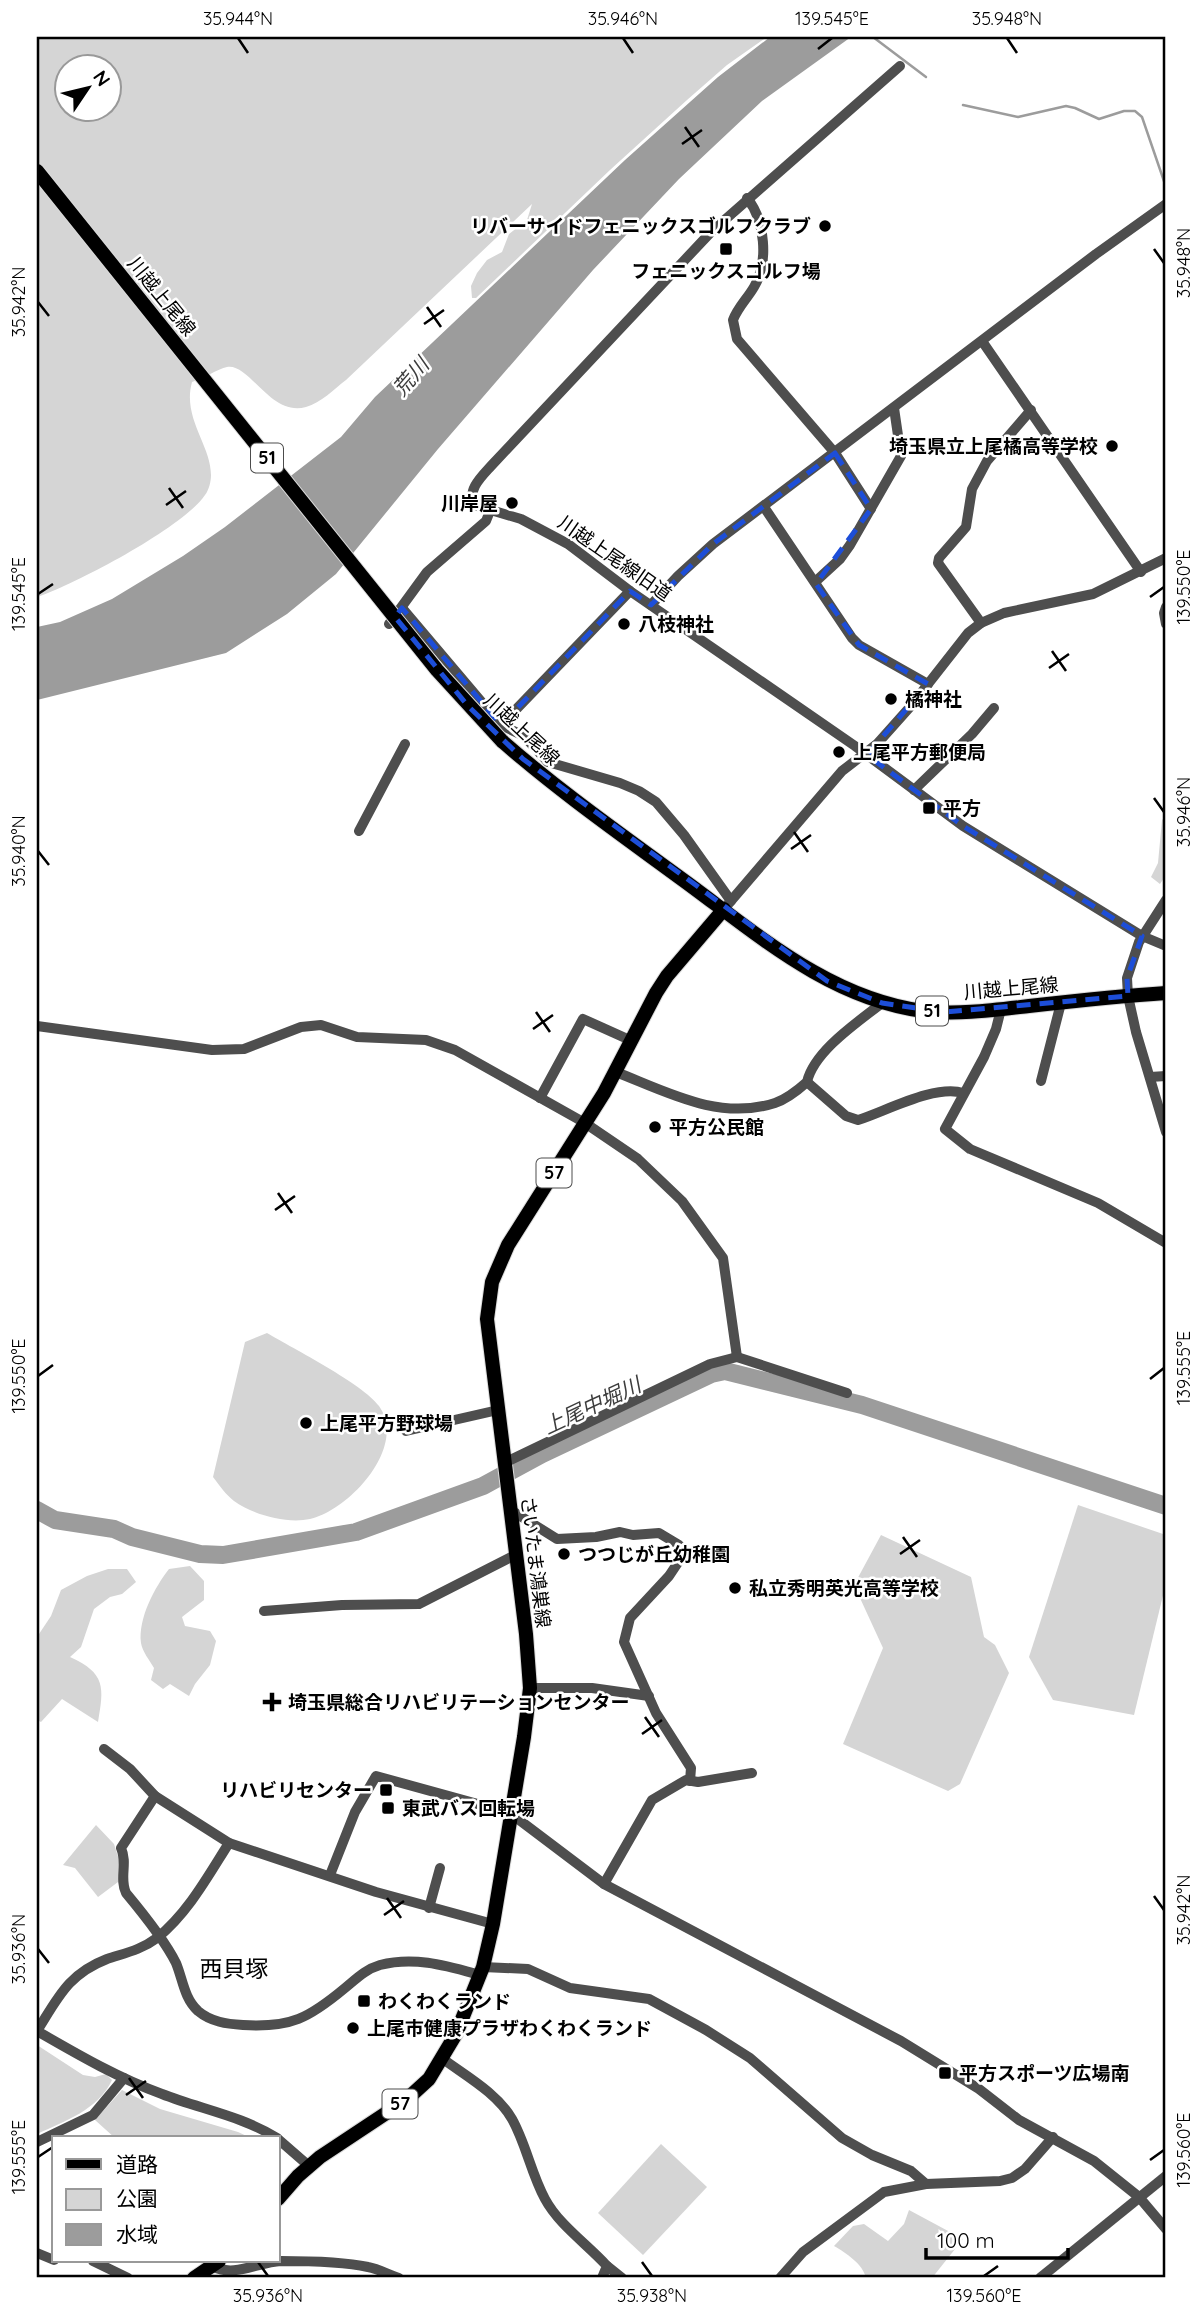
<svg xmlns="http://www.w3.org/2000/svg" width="1203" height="2315" font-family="Quicksand,'Noto Sans JP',sans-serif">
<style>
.green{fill:#d5d5d5;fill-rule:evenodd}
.water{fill:#9c9c9c}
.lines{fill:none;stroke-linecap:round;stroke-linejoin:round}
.stream{stroke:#9c9c9c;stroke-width:2.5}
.river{stroke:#9c9c9c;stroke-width:18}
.major-casing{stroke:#dbdbdb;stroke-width:16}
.minor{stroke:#4e4e4e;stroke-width:10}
.major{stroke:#000;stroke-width:14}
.major-bridge-casing{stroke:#dbdbdb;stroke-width:16;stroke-linecap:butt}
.major-bridge{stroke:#000;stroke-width:14}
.marked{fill:none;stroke:#1d4ed8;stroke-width:5;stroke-dasharray:14 9;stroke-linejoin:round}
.ticks{fill:none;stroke:#000;stroke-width:2.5}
.poi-dot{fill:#000;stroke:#fff;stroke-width:2.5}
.labels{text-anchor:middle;stroke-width:5;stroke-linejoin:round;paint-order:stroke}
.shield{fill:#fff;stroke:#4c4c4c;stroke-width:2}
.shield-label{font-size:18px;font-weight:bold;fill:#000}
.poi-label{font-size:19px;font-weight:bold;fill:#000;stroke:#fff;text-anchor:start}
.street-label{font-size:19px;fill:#000;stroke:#fff}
.water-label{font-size:21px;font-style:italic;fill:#3d3d3d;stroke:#fff}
.quarter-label{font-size:23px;fill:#000;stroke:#fff}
.neatline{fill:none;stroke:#000;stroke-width:2.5}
.ticks-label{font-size:18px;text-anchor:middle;fill:#000}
</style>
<rect width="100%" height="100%" fill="#fff"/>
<g class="green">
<path d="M37,37H767L727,65L687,100L610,170L476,298H472L471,286L477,273L487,260L502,252L509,234L527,220L532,204L346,380C334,389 321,403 306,407C270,417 250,363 227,367C218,369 202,379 192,382C182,418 211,445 211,475C211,481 209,490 205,495C184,527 74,585 37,597ZM66,66H108V108H66Z"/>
<path d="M1166,816V875L1160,884L1151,877L1158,863L1162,820Z"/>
<path d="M267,1333C294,1349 363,1384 379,1406C408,1447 349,1510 310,1519C287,1524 253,1515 234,1501C226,1495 219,1485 213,1477L245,1342Z"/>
<path d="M1078,1505L1166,1535V1583L1134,1715L1053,1700L1029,1657Z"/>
<path d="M881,1535L971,1577L984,1637L995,1645L1009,1673L960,1784L948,1791L843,1744L883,1648L854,1585Z"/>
<path d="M190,1566L204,1581V1600L182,1617L185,1626L210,1631L216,1641L210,1665L195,1684L189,1696L170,1684L163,1689L151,1680L154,1668C150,1661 142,1651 141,1643C138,1618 155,1587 169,1569Z"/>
<path d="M108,1569H127L136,1582L122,1594L110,1597L94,1609L81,1647L70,1657C106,1673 104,1688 98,1722L62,1699L41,1722L37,1720V1637L51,1616L61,1590L87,1576Z"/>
<path d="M96,1825L114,1844L120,1863L118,1882L98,1897L75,1868L63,1865Z"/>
<path d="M37,2045L83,2075L95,2077L106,2074L112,2080C98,2110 65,2121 37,2134Z"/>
<path d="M122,2090L160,2109L238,2132L251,2138H115L95,2120Z"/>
<path d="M661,2144L707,2187L643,2255L598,2213Z"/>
<path d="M909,2210L963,2239L932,2278H866C863,2264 846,2253 834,2246L853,2226L864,2224L888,2241L904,2224Z"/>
</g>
<path class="water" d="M770,37H851L762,101L679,179L593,270L438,449L336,574L287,614L226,653L37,700V627L60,622L112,599L183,556L225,527L341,437L375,397L625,160L718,77Z"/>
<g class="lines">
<g class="stream">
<path d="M873,37L926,77"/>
<path d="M963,105L1018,117L1066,106L1075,108L1099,119L1124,111H1135L1142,117L1166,187"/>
</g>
<path class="river" d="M37,1510L55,1520L114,1529L132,1537L200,1554L223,1555L356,1532L483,1486L542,1454L711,1374L725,1371L862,1405L1166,1506"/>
<defs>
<g id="major">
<path d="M502,741C558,790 619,833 679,877C755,932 827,998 923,1011C958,1015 994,1010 1029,1006C1074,1001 1120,996 1166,993"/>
<path d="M278,2199L298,2176L320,2157L406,2100L429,2079L456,2034L483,1967L493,1924L524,1737L530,1688L526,1634L487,1319L492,1282L508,1245L604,1093L656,993L667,976L724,909"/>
<path d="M194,2278L219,2261"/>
</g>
</defs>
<use href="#major" class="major-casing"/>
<g class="minor">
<path d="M900,66L711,232L491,466C481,477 467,490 474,505L521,519L568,544L630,591L855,746L963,826L1142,936L1166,946"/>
<path d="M747,198C765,220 769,262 754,287C747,299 738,307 733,320L737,339L835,453L871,509"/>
<path d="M982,341L1141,572"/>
<path d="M764,507L852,638L859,645L928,684"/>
<path d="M815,582L840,559L850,545L901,456L894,408"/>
<path d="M651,605L678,576L713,544L1096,254L1166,204"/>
<path d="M1166,607L1164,613L1166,624"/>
<path d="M402,608L501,725L524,736L548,762L620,783L639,791L656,802L684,835L731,901"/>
<path d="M981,623L938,563L939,558L966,527L972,489L987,461L1031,410"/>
<path d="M389,624L427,572L486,521L490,511"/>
<path d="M501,725L630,591"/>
<path d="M914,790L972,734L994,708"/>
<path d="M359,831L405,744"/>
<path d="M1166,900L1139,942L1127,978L1128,996L1136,1032L1166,1132"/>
<path d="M724,909L842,771L877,744L910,707L968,633L981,623L1004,613L1093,594L1166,558"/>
<path d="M1001,1009L996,1029L984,1057L945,1129L970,1149L1098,1203L1166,1243"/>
<path d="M37,1026L212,1050L244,1049L301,1027L321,1025L357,1037L426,1040L455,1050L585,1123L638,1159L682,1201L723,1258L737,1357"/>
<path d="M616,1072C667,1092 719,1121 775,1103C787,1099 798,1090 807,1082C814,1051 858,1022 882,1003"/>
<path d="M1150,1077L1166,1076"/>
<path d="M1041,1081L1061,1003"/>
<path d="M807,1082L846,1116L858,1120C886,1111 936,1084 963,1093"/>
<path d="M540,1098L583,1019L632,1041"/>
<path d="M406,1431L498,1410"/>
<path d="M504,1463L710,1364L737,1357L847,1393"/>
<path d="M509,1509L557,1539L596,1537L620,1532L633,1535L659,1533L679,1545V1561L669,1576L630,1618L624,1642L656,1713L691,1768L690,1781"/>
<path d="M264,1611L342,1605L419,1604L515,1555"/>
<path d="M530,1688H592L649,1696"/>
<path d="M104,1749L130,1769L155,1796L229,1843L376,1892L493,1924"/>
<path d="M155,1796L121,1848C128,1864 119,1878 126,1893C141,1911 166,1943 176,1963C183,1980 184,1998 198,2011C211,2022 227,2024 243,2025C291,2028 309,2018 345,1988C356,1979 366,1969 380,1965C415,1956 447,1966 480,1975"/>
<path d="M330,1875L355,1812L376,1776L510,1813L604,1884L901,2041L979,2089L1019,2120L1094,2161L1139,2197L1166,2229"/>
<path d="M604,1884L652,1800L686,1780L698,1782L752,1773"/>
<path d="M429,1908L440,1868"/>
<path d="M483,1967L528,1969L570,1988L649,1999L706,2030L750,2058L842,2138L872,2155L911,2171L926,2184"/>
<path d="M37,2031C58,1998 68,1974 107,1959C125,1953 141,1950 157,1938C188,1913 208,1876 229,1843"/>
<path d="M37,2031C77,2054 118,2078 162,2094C200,2109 242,2116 277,2138"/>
<path d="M443,2059C466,2076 497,2093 512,2119C526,2144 531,2173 545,2199C559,2225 587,2244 607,2266L602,2278"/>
<path d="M278,2139L309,2166"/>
<path d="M37,2142L93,2115L124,2078"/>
<path d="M37,2253L54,2260"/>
<path d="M93,2261L128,2278"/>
<path d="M212,2266C234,2278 258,2262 281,2261C305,2261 345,2262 368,2267C379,2269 389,2275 399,2278"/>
<path d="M607,2266L622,2278"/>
<path d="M780,2278L803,2252L884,2192L926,2184L1000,2181L1012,2178L1025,2169L1053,2137"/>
<path d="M1040,2278L1166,2176"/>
</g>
<use href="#major" class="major"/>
<defs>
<path id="major-bridge" d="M37,171L437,670L502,741"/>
</defs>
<use href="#major-bridge" class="major-bridge-casing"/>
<use href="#major-bridge" class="major-bridge"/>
</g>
<path class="marked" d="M835,453L871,509L816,584L859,645L928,684L867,755L963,826L1142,936L1127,978L1128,996L944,1012L882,1003L827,981L523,759L468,706L395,617L402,608L501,725L630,591L651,605L713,544Z"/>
<path class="ticks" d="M238,38L248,53M623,38L633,53M1007,38L1017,53M818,49L832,38M685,127L699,147M682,144L702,130M1154,249L1164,263M38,302L49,316M427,307L441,327M424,324L444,310M169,488L183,508M166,505L186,491M38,594L53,584M1150,597L1164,587M1052,651L1066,671M1049,668L1069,654M1154,798L1164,812M794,832L808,852M791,849L811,835M38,851L49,865M536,1012L550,1032M533,1029L553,1015M278,1193L292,1213M275,1210L295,1196M38,1376L53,1365M1150,1379L1164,1368M903,1537L917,1557M900,1554L920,1540M645,1717L659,1737M642,1734L662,1720M1154,1896L1164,1910M387,1898L401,1918M384,1915L404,1901M38,1949L49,1963M129,2078L143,2098M126,2095L146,2081M38,2157L53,2147M1150,2160L1164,2150M258,2262L268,2276M642,2262L652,2276M984,2276L998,2266"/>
<g class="poi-dot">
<circle cx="825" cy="226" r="7"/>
<rect x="719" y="242" width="14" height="14" rx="3.5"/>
<circle cx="1112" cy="446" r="7"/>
<circle cx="512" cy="503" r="7"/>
<circle cx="624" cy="624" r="7"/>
<circle cx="891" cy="699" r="7"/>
<circle cx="839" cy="752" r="7"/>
<rect x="922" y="801" width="14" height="14" rx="3.5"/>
<circle cx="655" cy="1127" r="7"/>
<circle cx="306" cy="1423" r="7"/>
<circle cx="564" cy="1554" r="7"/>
<circle cx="735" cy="1588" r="7"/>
<path d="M268.5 1691.5h7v7h7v7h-7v7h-7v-7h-7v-7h7z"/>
<rect x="379" y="1783" width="14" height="14" rx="3.5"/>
<rect x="381" y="1801" width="14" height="14" rx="3.5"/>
<rect x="357" y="1994" width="14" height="14" rx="3.5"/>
<circle cx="353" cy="2028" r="7"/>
<rect x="938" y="2066" width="14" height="14" rx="3.5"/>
</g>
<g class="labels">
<g class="shield">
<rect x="251" y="443.5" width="32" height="29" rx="5"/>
<rect x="916" y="996.5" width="32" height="29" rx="5"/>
<rect x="536.5" y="1158.5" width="35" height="29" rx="5"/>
<rect x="382.5" y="2089.5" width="35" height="29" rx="5"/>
</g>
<g class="shield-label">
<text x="267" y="464">51</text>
<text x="932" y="1017">51</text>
<text x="554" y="1179">57</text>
<text x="400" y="2110">57</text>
</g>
<g class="poi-label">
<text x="811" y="233" text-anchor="end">リバーサイドフェニックスゴルフクラブ</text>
<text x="726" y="278" text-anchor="middle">フェニックスゴルフ場</text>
<text x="1098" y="453" text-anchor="end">埼玉県立上尾橘高等学校</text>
<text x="498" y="510" text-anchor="end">川岸屋</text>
<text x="638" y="631">八枝神社</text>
<text x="905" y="706">橘神社</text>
<text x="853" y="759">上尾平方郵便局</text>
<text x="943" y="815">平方</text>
<text x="669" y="1134">平方公民館</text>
<text x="320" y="1430">上尾平方野球場</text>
<text x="578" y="1561">つつじが丘幼稚園</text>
<text x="749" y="1595">私立秀明英光高等学校</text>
<text x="288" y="1709">埼玉県総合リハビリテーションセンター</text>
<text x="372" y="1797" text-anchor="end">リハビリセンター</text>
<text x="402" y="1815">東武バス回転場</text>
<text x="378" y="2008">わくわくランド</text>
<text x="367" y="2035">上尾市健康プラザわくわくランド</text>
<text x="959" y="2080">平方スポーツ広場南</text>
</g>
<g class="street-label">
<text transform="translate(162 296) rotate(51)" y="7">川越上尾線</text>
<text transform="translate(615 558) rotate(35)" y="7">川越上尾線旧道</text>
<text transform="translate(522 729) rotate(43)" y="7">川越上尾線</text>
<text transform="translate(1011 988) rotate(-5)" y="7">川越上尾線</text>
<text transform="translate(536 1562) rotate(83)" y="7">さいたま鴻巣線</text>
</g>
<g class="water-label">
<text transform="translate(411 377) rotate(-49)" y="7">荒川</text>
<text transform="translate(592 1406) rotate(-25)" y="7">上尾中堀川</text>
</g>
<g class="quarter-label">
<text x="234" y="1977">西貝塚</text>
</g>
</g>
<rect width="1203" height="2315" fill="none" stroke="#ffffff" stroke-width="77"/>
<rect x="52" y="2136" width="228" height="126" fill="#ffffff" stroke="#999999" stroke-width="2"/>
<rect x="66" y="2159" width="35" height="10" fill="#000000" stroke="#999999" stroke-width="2"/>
<text x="116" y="2172" font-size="21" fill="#000000">道路</text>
<rect x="66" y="2189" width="35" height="21" fill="#d5d5d5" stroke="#999999" stroke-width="2"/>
<text x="116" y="2206" font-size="21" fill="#000000">公園</text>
<rect x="66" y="2224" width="35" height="21" fill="#9c9c9c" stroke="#999999" stroke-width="2"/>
<text x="116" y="2242" font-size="21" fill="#000000">水域</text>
<g transform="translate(88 88) rotate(55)"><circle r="33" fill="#ffffff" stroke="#999999" stroke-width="2"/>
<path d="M0-5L12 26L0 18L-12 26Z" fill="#000000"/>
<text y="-10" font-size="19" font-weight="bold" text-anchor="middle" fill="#000000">N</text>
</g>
<path d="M926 2248v10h142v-10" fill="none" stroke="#000000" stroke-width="3.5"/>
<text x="937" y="2248" font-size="21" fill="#000000" stroke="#ffffff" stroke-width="5" paint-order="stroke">100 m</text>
<rect x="38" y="38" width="1126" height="2238" class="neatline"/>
<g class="ticks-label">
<text x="238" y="25">35.944°N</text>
<text x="623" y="25">35.946°N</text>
<text x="832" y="25">139.545°E</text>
<text x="1007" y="25">35.948°N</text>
<text transform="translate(1184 263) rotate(-90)" y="6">35.948°N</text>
<text transform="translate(19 302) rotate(-90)" y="6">35.942°N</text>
<text transform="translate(1184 587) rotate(-90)" y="6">139.550°E</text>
<text transform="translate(19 594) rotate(-90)" y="6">139.545°E</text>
<text transform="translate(1184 812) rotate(-90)" y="6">35.946°N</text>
<text transform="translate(19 851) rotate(-90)" y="6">35.940°N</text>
<text transform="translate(1184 1368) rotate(-90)" y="6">139.555°E</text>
<text transform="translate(19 1376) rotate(-90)" y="6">139.550°E</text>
<text transform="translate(1184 1910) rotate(-90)" y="6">35.942°N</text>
<text transform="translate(19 1949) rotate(-90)" y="6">35.936°N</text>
<text transform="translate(1184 2150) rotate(-90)" y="6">139.560°E</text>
<text transform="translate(19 2157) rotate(-90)" y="6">139.555°E</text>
<text x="268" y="2302">35.936°N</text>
<text x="652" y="2302">35.938°N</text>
<text x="984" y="2302">139.560°E</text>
</g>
</svg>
